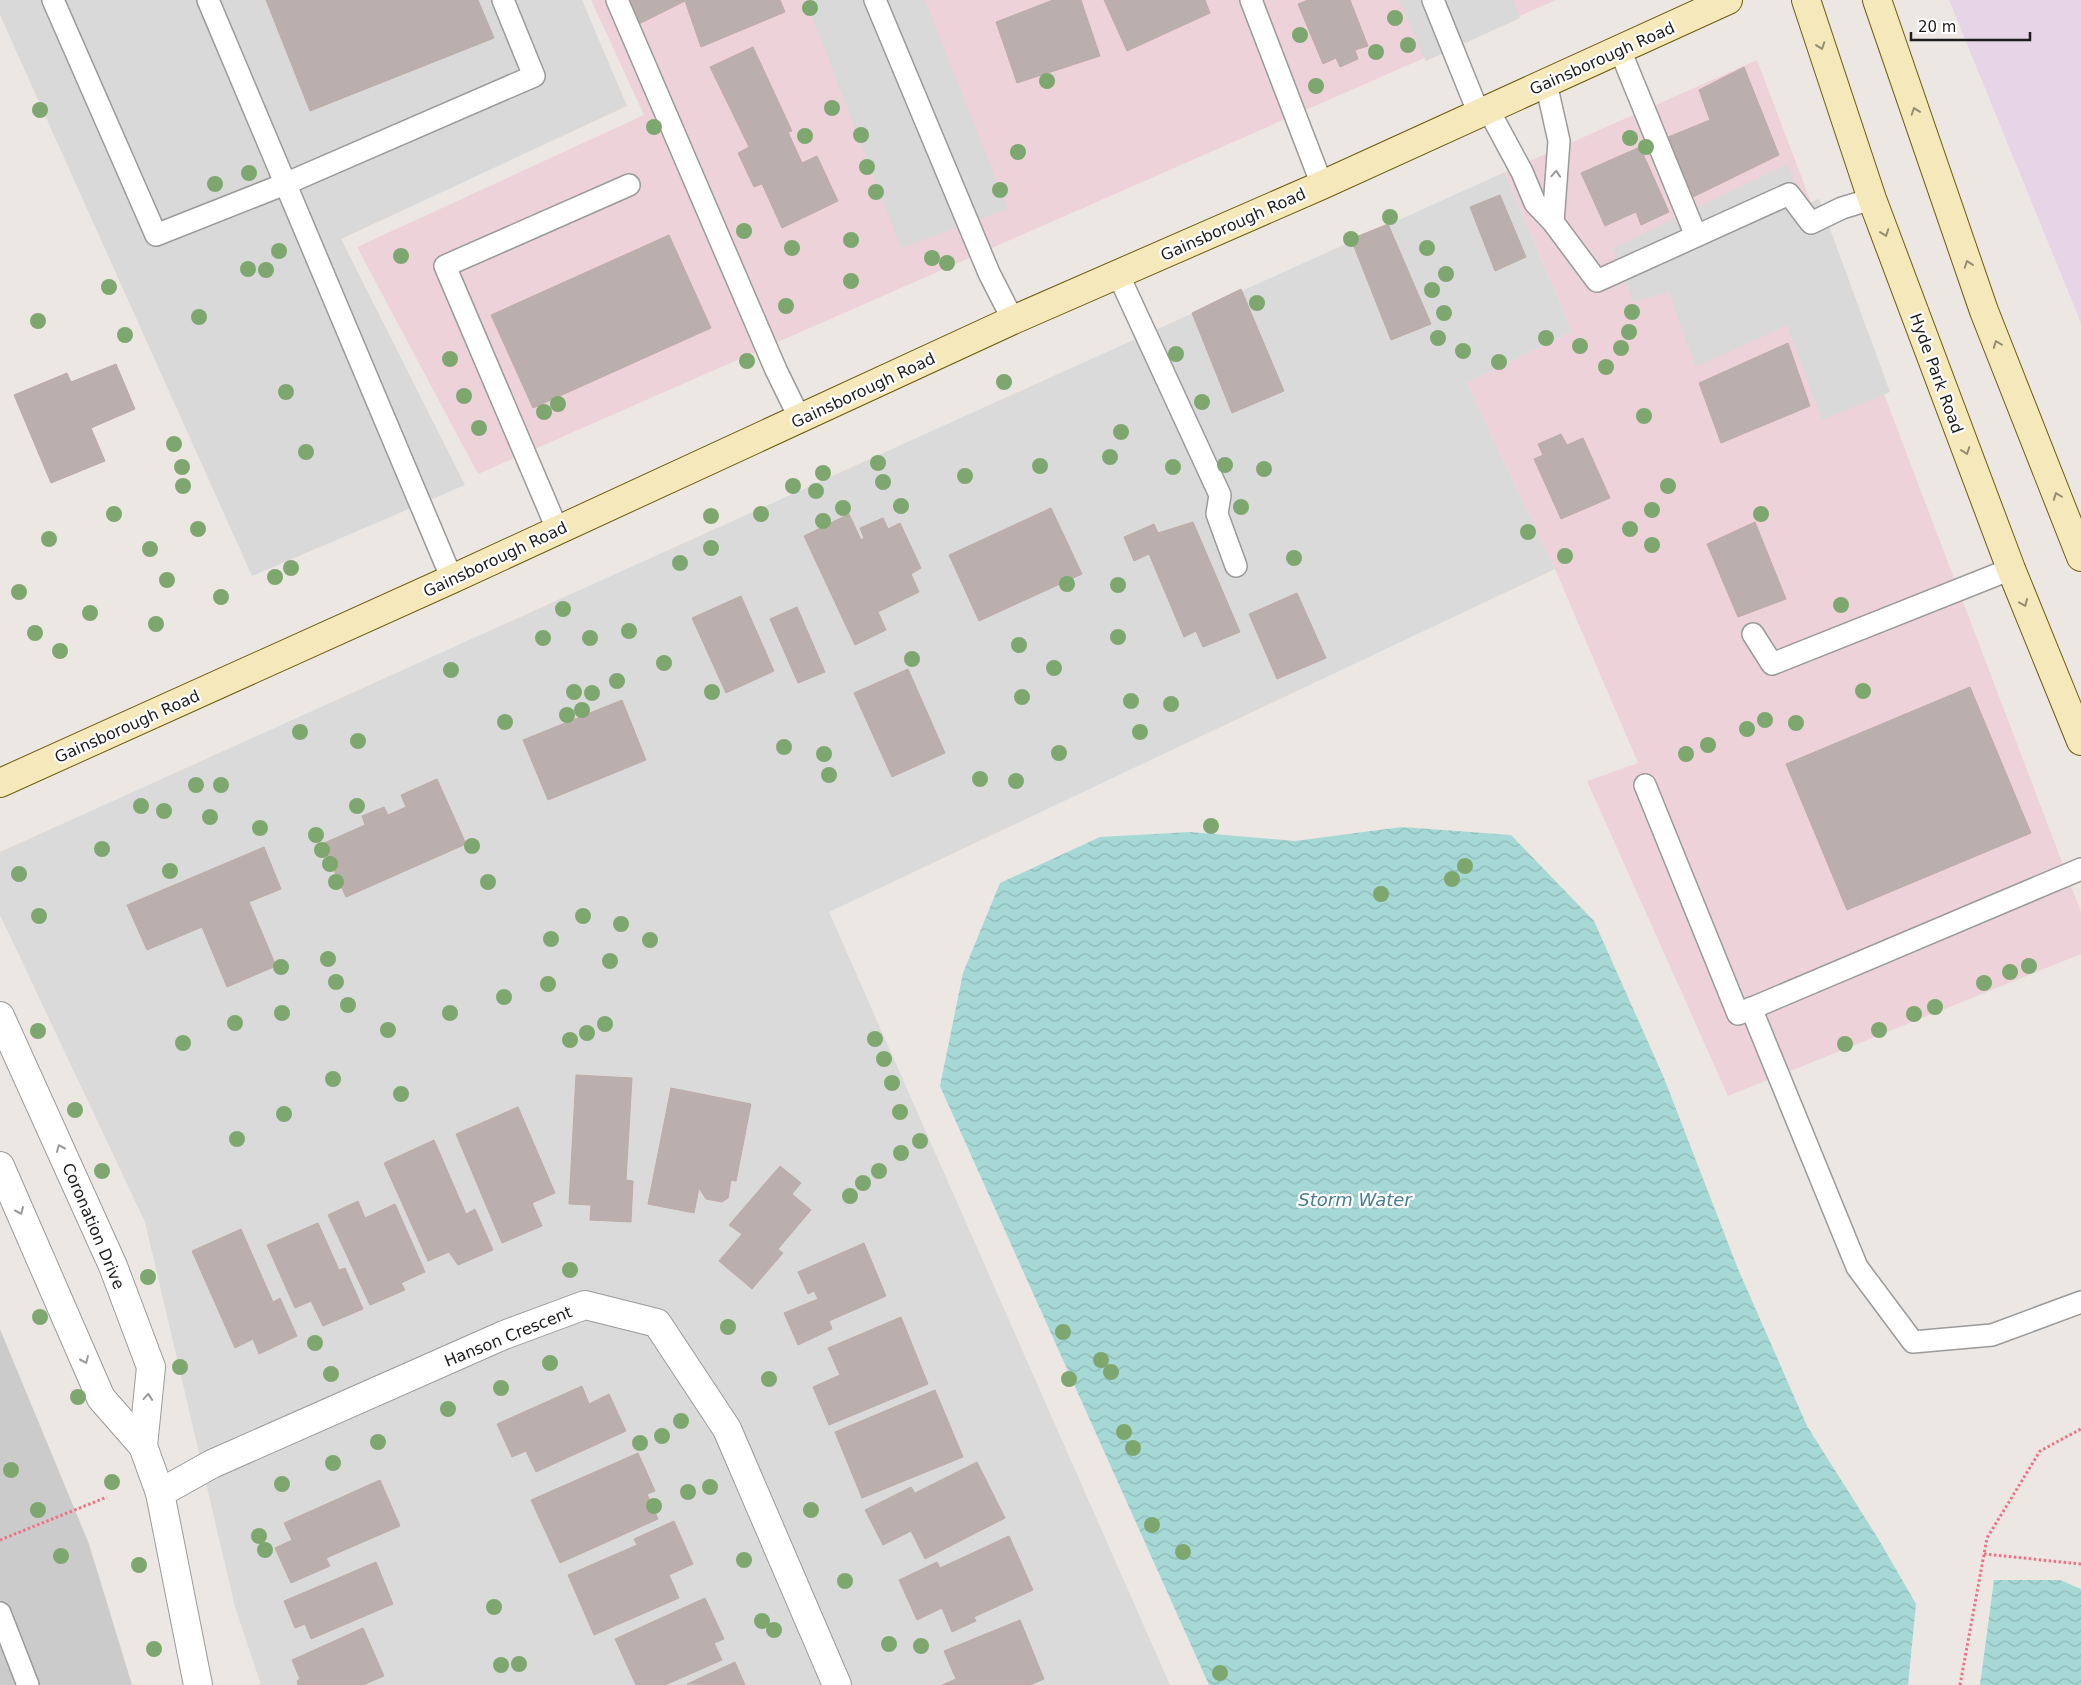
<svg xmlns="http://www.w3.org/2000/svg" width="2081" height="1685" font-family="'DejaVu Sans',sans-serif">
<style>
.residential{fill:#dbdada}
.commercial{fill:#edd3d9}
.industrial{fill:#e5d5e6}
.religious{fill:#cbcbcb}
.parking{fill:#d9d9d9}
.water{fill:url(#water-waves)}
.building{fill:#baafad;stroke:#beaba7}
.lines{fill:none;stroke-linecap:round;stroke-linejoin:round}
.service-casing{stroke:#9a9a9a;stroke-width:24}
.minor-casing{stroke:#9a9a9a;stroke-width:30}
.tertiary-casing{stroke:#9a9a9a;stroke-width:30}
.secondary-casing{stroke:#6c5d0c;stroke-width:30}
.path{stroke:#f07186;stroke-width:3;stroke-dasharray:2.5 2.5;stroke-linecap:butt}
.service{stroke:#fff;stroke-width:21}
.minor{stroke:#fff;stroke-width:28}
.tertiary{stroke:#fff;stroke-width:28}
.secondary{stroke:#f5e8ba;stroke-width:28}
.tree{fill:#7ea770}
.oneway{stroke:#948d73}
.oneway2{stroke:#999}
.labels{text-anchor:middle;stroke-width:4.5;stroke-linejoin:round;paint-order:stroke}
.street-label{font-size:16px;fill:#1d1d1d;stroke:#fff}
.water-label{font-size:18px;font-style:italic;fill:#477e90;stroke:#fff}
</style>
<defs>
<pattern id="water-waves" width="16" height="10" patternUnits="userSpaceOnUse" patternTransform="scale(1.25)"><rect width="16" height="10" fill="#a6d8d6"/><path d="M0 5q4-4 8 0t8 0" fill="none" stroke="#8eb9b7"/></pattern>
</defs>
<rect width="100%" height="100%" fill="#ede7e3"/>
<path class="residential" d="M1505,172L1572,332L1467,383L1555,569L829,912L1170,1685H261L235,1607L145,1222L0,915V852Z"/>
<g class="commercial">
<path d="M591,0H1556L478,474L357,247L644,115Z"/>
<path d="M1757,60L2081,912V954L1728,1096L1587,781L1638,763L1555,569L1467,383L1572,332L1505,172Z"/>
</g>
<path class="industrial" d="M1949,0H2081V323Z"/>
<path class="religious" d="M0,1329L89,1544L132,1685H0Z"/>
<g class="parking">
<path d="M0,0H582L627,106L341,239L465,485L252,576L0,15Z"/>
<path d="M806,0H925L1008,209L901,248Z"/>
<path d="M1399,0H1513L1520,18L1426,61Z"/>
<path d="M1788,164L1802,206L1819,199L1890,392L1822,420L1787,325L1696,367L1669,292L1634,302L1613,248Z"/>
</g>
<g class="water">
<path d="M1402,827L1511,835L1594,921L1664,1078L1738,1269L1807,1426L1879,1540L1916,1604L1908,1685H1209L940,1086L963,973L1000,883L1100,837L1190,832L1295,841Z"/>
<path d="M1994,1580H2060L2081,1589V1685H1980Z"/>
</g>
<g class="building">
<path d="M266,0H478L494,38L310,111Z"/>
<path d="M629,0H780L785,12L701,47L685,1L639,24Z"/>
<path d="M1053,0H1081L1100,56L1017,83L996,22Z"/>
<path d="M1104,0H1205L1210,13L1127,51Z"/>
<path d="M1308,0H1350L1368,46L1355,50L1358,59L1340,67L1336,58L1323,64L1298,4Z"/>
<path d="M753,47L792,131L788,132L802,163L817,156L838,201L782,228L762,184L754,187L738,153L749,147L710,67Z"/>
<path d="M1744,67L1779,155L1693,197L1668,137L1710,120L1699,90Z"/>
<path d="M1640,147L1669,212L1641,225L1636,212L1605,226L1581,173Z"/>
<path d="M1500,195L1526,257L1495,271L1470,207Z"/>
<path d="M1388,224L1431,324L1391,340L1351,239Z"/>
<path d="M669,235L711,328L533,408L491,315Z"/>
<path d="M1241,289L1284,391L1232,413L1192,313Z"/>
<path d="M1788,343L1810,406L1721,443L1699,383Z"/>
<path d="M116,364L135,409L91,428L105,461L51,483L14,395L67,373L71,382Z"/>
<path d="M1561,434L1567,445L1583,438L1610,498L1561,519L1534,459L1543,455L1538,444Z"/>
<path d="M1051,508L1082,574L979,621L949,555Z"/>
<path d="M849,514L861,540L864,538L860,528L883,518L888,529L900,523L921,568L911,574L919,592L878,612L886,630L855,645L804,536Z"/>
<path d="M1193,522L1240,632L1203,647L1196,631L1184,637L1149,554L1134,561L1124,537L1154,524L1158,533Z"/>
<path d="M1755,522L1786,599L1738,617L1707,544Z"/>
<path d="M1297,593L1326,658L1277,679L1249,614Z"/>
<path d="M741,596L774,671L726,693L692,618Z"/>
<path d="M797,607L825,672L798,683L770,619Z"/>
<path d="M908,669L945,753L892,777L854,693Z"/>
<path d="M1970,687L2031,833L1847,910L1786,764Z"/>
<path d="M622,700L646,760L548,800L523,740Z"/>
<path d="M437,779L466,844L346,897L322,844L365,825L362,816L384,807L388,815L406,807L401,795Z"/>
<path d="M264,847L281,889L249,902L276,966L227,987L202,927L147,950L127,905Z"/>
<path d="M576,1075L632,1078L626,1180L633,1181L631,1222L590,1220L591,1205L569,1204Z"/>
<path d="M671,1088L751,1104L736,1181L731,1180L728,1198L722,1202L706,1199L699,1188L694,1213L648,1204Z"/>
<path d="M518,1107L555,1193L532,1203L542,1226L502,1243L456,1134Z"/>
<path d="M434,1140L466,1214L475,1209L493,1250L458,1265L449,1252L428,1261L384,1163Z"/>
<path d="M780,1166L801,1183L792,1194L811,1210L778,1249L783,1253L752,1289L719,1261L742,1234L729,1225Z"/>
<path d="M358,1201L365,1218L395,1204L425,1272L401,1283L405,1290L370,1305L328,1215Z"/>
<path d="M318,1223L339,1270L345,1268L363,1309L323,1326L311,1301L295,1308L267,1245Z"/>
<path d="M241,1229L273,1302L280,1298L297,1336L259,1354L253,1339L235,1348L192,1251Z"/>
<path d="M864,1243L886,1296L829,1321L832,1329L798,1345L784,1313L818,1299L814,1291L808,1294L798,1272Z"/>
<path d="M901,1317L928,1384L829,1425L813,1387L840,1375L828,1348Z"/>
<path d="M582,1386L589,1404L609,1394L626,1431L536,1472L526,1451L512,1457L497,1424Z"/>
<path d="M935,1390L963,1457L862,1498L835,1432Z"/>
<path d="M638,1453L655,1491L647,1494L658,1519L560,1563L531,1500Z"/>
<path d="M977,1462L1005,1518L925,1559L911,1531L883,1545L865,1510L911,1487L915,1493Z"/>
<path d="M380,1480L400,1526L326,1558L330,1566L291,1583L275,1548L292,1540L284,1523Z"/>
<path d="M674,1521L693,1564L669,1575L679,1598L594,1635L568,1575L637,1545L634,1539Z"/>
<path d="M1009,1536L1033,1590L974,1617L976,1621L952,1632L942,1608L917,1620L899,1580L937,1562L940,1568Z"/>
<path d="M376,1562L393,1604L311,1639L305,1624L295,1628L284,1601Z"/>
<path d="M705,1598L724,1639L714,1643L722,1660L665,1685H636L615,1639Z"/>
<path d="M1020,1620L1044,1679L1030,1685H942L956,1679L944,1651Z"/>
<path d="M363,1628L384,1676L363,1685H298L297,1681L300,1679L292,1660Z"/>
<path d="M735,1662L745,1685L687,1684Z"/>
</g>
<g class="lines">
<defs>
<g id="service">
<path d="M53,0L156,235L285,184L534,76L503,0"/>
<path d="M208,0L452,579"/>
<path d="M617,0L776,370L800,419"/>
<path d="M875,0L989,273L1013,320"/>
<path d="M1251,0L1322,185"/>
<path d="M1433,0L1479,114"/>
<path d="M1620,50L1696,236"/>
<path d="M1546,83L1559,141L1553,222"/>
<path d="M1488,109L1522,172L1535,203L1553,222L1597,281L1789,194L1811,223L1842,208L1872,199"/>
<path d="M1118,274L1220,495L1217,514L1236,566"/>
<path d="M558,531L445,266L629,185"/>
<path d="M1753,634L1772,664L2011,569"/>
<path d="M1645,785L1738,1014L2081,869"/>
<path d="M1751,1008L1857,1267L1913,1342L1992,1335L2081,1302"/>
<path d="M0,1613L28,1685"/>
</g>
<path id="minor" d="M160,1493L212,1464L504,1335L585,1305L657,1323L727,1429L837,1685"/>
<g id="tertiary">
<path d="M0,1016L113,1266L151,1367L143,1446"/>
<path d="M0,1166L101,1398L143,1446L160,1493L198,1685"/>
</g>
<g id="secondary">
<path d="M1806,0L1872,199L2011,569L2081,741"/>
<path d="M1877,0L1984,311L2081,557"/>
<path d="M0,783L452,579L1013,320L1322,185L1728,0"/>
</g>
</defs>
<use href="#service" class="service-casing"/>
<use href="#minor" class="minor-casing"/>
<use href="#tertiary" class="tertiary-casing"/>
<use href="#secondary" class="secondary-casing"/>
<g class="path">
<path d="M0,1540L107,1497"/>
<path d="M1984,1554L2081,1564"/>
<path d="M1960,1685L1987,1538L2040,1451L2081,1429"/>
</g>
<use href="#service" class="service"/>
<use href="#minor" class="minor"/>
<use href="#tertiary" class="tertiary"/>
<use href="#secondary" class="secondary"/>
</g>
<g class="tree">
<circle cx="810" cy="8" r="8"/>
<circle cx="1395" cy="18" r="8"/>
<circle cx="1300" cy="35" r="8"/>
<circle cx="1408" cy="45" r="8"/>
<circle cx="1376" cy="52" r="8"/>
<circle cx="1047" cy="81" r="8"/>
<circle cx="1316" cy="86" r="8"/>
<circle cx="832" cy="108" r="8"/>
<circle cx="40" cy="110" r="8"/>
<circle cx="654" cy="127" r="8"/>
<circle cx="861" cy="135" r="8"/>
<circle cx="805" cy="136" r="8"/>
<circle cx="1630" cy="138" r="8"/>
<circle cx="1646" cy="147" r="8"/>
<circle cx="1018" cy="152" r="8"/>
<circle cx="867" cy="167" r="8"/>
<circle cx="249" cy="173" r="8"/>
<circle cx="215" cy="184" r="8"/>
<circle cx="1000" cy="190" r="8"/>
<circle cx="876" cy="192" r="8"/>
<circle cx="1390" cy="217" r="8"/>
<circle cx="744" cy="231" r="8"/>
<circle cx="1351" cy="239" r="8"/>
<circle cx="851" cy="240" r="8"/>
<circle cx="792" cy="248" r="8"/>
<circle cx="1427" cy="248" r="8"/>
<circle cx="279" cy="251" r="8"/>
<circle cx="401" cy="256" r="8"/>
<circle cx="932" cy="258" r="8"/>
<circle cx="947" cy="263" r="8"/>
<circle cx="248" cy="269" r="8"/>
<circle cx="266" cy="270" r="8"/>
<circle cx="1446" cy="274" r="8"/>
<circle cx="851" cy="281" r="8"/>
<circle cx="109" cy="287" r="8"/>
<circle cx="1432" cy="290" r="8"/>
<circle cx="1257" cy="303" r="8"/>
<circle cx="786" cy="306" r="8"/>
<circle cx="1632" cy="312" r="8"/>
<circle cx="1444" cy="313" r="8"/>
<circle cx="199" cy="317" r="8"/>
<circle cx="38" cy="321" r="8"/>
<circle cx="1629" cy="332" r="8"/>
<circle cx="125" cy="335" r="8"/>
<circle cx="1438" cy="338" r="8"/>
<circle cx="1546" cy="338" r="8"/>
<circle cx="1580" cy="346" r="8"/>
<circle cx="1621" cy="348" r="8"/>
<circle cx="1463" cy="351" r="8"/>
<circle cx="1176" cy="354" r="8"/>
<circle cx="450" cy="359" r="8"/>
<circle cx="747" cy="361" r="8"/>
<circle cx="1499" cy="362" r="8"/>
<circle cx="1606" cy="367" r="8"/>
<circle cx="1004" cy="382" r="8"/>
<circle cx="286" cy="392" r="8"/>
<circle cx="464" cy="396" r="8"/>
<circle cx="1202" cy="402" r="8"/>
<circle cx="558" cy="404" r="8"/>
<circle cx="544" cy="412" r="8"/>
<circle cx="1644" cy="416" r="8"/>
<circle cx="479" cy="428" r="8"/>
<circle cx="1121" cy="432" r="8"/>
<circle cx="174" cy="444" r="8"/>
<circle cx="306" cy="452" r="8"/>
<circle cx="1110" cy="457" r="8"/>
<circle cx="878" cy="463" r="8"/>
<circle cx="1225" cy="465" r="8"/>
<circle cx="1040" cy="466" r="8"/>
<circle cx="182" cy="467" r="8"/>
<circle cx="1173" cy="467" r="8"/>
<circle cx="1264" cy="469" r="8"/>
<circle cx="823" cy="473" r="8"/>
<circle cx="965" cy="476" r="8"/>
<circle cx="883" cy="482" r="8"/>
<circle cx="183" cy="486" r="8"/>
<circle cx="793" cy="486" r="8"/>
<circle cx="1668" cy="486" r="8"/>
<circle cx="816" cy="491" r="8"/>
<circle cx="901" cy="506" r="8"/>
<circle cx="1241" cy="507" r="8"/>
<circle cx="843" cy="508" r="8"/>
<circle cx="1652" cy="510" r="8"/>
<circle cx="114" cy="514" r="8"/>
<circle cx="761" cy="514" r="8"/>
<circle cx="1761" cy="514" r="8"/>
<circle cx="711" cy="516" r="8"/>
<circle cx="823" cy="521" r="8"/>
<circle cx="198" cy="529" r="8"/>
<circle cx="1630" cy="529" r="8"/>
<circle cx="1528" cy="532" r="8"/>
<circle cx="49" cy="539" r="8"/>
<circle cx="1652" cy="545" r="8"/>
<circle cx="711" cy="548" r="8"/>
<circle cx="150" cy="549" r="8"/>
<circle cx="1565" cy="556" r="8"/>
<circle cx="1294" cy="558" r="8"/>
<circle cx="680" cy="563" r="8"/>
<circle cx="291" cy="568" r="8"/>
<circle cx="275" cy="577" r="8"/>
<circle cx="167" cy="580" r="8"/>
<circle cx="1067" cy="584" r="8"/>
<circle cx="1118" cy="585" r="8"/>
<circle cx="19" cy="592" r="8"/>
<circle cx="221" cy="597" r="8"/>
<circle cx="1841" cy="605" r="8"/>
<circle cx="563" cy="609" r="8"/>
<circle cx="90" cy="613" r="8"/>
<circle cx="156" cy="624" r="8"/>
<circle cx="629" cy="631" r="8"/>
<circle cx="35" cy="633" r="8"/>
<circle cx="1118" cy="637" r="8"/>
<circle cx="543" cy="638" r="8"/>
<circle cx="590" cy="638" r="8"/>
<circle cx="1019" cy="645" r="8"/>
<circle cx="60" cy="651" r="8"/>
<circle cx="912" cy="659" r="8"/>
<circle cx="664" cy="663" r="8"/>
<circle cx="1054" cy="668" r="8"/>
<circle cx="451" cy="670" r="8"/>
<circle cx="617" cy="681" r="8"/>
<circle cx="1863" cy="691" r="8"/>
<circle cx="574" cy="692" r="8"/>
<circle cx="712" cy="692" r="8"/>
<circle cx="592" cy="693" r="8"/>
<circle cx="1022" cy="697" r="8"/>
<circle cx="1131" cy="701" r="8"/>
<circle cx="1171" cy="704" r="8"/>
<circle cx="582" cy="710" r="8"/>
<circle cx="567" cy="715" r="8"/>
<circle cx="1765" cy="720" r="8"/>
<circle cx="505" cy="722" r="8"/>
<circle cx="1796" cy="723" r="8"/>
<circle cx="1747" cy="729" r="8"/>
<circle cx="300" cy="732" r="8"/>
<circle cx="1140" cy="732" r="8"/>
<circle cx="358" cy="741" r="8"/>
<circle cx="1708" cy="745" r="8"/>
<circle cx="784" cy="747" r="8"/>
<circle cx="1059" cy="753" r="8"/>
<circle cx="824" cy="754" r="8"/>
<circle cx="1686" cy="754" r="8"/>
<circle cx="829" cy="775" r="8"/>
<circle cx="980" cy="779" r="8"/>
<circle cx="1016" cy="781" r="8"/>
<circle cx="196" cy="785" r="8"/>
<circle cx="221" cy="785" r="8"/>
<circle cx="141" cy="806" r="8"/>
<circle cx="357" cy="806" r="8"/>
<circle cx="164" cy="811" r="8"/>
<circle cx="210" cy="817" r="8"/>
<circle cx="1211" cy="826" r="8"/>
<circle cx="260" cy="828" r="8"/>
<circle cx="316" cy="835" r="8"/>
<circle cx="472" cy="846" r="8"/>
<circle cx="102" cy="849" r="8"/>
<circle cx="322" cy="850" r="8"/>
<circle cx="330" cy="864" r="8"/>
<circle cx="1465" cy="866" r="8"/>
<circle cx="170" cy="871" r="8"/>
<circle cx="19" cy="874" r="8"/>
<circle cx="1452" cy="879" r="8"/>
<circle cx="336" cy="882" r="8"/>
<circle cx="488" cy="882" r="8"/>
<circle cx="1381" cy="894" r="8"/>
<circle cx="39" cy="916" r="8"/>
<circle cx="583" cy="916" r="8"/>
<circle cx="621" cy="924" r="8"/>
<circle cx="551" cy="939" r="8"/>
<circle cx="650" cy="940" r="8"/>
<circle cx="328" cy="959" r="8"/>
<circle cx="610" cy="961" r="8"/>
<circle cx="2029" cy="966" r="8"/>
<circle cx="281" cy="967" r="8"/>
<circle cx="2010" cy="972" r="8"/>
<circle cx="336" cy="982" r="8"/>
<circle cx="1984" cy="983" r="8"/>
<circle cx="548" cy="984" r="8"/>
<circle cx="504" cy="997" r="8"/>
<circle cx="348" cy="1005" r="8"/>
<circle cx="1935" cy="1007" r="8"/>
<circle cx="282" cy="1013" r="8"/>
<circle cx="450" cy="1013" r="8"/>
<circle cx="1914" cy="1014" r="8"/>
<circle cx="235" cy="1023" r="8"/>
<circle cx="605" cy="1024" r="8"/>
<circle cx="388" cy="1030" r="8"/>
<circle cx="1879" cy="1030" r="8"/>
<circle cx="38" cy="1031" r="8"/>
<circle cx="587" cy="1033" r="8"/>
<circle cx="875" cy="1039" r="8"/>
<circle cx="570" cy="1040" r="8"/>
<circle cx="183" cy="1043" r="8"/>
<circle cx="1845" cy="1044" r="8"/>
<circle cx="884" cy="1059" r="8"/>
<circle cx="333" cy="1079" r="8"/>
<circle cx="892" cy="1083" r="8"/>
<circle cx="401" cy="1094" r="8"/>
<circle cx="75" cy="1110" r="8"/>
<circle cx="900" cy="1112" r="8"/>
<circle cx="284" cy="1114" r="8"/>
<circle cx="237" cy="1139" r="8"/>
<circle cx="920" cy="1141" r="8"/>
<circle cx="901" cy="1153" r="8"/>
<circle cx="102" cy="1171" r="8"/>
<circle cx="879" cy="1171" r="8"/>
<circle cx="863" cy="1183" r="8"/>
<circle cx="850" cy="1196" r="8"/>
<circle cx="570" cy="1270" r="8"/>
<circle cx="148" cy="1277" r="8"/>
<circle cx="40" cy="1317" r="8"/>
<circle cx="728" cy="1327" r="8"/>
<circle cx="1063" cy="1332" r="8"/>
<circle cx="315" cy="1343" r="8"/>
<circle cx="1101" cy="1360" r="8"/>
<circle cx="550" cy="1363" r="8"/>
<circle cx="180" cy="1367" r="8"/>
<circle cx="1111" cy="1372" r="8"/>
<circle cx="331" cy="1374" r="8"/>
<circle cx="769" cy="1379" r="8"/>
<circle cx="1069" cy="1379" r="8"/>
<circle cx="501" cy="1388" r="8"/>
<circle cx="78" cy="1397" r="8"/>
<circle cx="448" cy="1409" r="8"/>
<circle cx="681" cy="1421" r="8"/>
<circle cx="1124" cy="1432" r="8"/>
<circle cx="662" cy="1436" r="8"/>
<circle cx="378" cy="1442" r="8"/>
<circle cx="640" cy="1443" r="8"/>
<circle cx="1133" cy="1448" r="8"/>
<circle cx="333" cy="1463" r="8"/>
<circle cx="11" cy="1470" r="8"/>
<circle cx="112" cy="1482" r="8"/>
<circle cx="282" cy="1484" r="8"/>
<circle cx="710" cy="1487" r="8"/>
<circle cx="688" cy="1492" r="8"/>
<circle cx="654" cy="1506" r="8"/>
<circle cx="38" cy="1510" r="8"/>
<circle cx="811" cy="1510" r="8"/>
<circle cx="1152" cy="1525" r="8"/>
<circle cx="259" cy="1536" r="8"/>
<circle cx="265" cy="1550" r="8"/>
<circle cx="1183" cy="1552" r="8"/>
<circle cx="61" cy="1556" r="8"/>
<circle cx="744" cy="1560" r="8"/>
<circle cx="139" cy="1565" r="8"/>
<circle cx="845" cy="1581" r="8"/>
<circle cx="494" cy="1607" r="8"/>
<circle cx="762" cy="1621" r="8"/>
<circle cx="774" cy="1630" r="8"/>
<circle cx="889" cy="1644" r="8"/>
<circle cx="921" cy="1646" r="8"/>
<circle cx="154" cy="1649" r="8"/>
<circle cx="519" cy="1664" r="8"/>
<circle cx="501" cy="1665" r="8"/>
<circle cx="1220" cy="1673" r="8"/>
</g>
<defs><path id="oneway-chevron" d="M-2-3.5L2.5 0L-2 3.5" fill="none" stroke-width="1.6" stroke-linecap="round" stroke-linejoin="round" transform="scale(1.25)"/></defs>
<g class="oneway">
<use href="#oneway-chevron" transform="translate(1821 46) rotate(71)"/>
<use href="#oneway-chevron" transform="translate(1915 111) rotate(-109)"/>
<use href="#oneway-chevron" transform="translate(1885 233) rotate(70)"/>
<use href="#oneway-chevron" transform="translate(1968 264) rotate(-109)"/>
<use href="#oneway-chevron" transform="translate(1997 344) rotate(-111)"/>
<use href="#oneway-chevron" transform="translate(1966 451) rotate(70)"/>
<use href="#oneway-chevron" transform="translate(2057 496) rotate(-111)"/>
<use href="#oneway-chevron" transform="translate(2024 603) rotate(68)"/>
</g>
<g class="oneway2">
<use href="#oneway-chevron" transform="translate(1556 174) rotate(-86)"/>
<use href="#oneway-chevron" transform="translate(60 1148) rotate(-114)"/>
<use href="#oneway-chevron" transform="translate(20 1211) rotate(66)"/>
<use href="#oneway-chevron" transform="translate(85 1360) rotate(66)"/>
<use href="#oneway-chevron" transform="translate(148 1397) rotate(-85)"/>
</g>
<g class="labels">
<g class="street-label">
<text transform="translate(1602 58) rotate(-24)" y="6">Gainsborough Road</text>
<text transform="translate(1233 224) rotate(-24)" y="6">Gainsborough Road</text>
<text transform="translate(1937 373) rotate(70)" y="6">Hyde Park Road</text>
<text transform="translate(863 390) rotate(-25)" y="6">Gainsborough Road</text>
<text transform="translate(495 559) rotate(-25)" y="6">Gainsborough Road</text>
<text transform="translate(127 726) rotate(-24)" y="6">Gainsborough Road</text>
<text transform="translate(94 1226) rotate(67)" y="6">Coronation Drive</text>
<text transform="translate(508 1336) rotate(-22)" y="6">Hanson Crescent</text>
</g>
<g class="water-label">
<text x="1355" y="1206">Storm Water</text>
</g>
</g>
<path d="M1911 32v8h119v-8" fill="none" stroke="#1d1d1d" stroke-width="2.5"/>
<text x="1918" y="32" font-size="15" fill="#1d1d1d" stroke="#ffffff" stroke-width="4" paint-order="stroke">20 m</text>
</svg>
